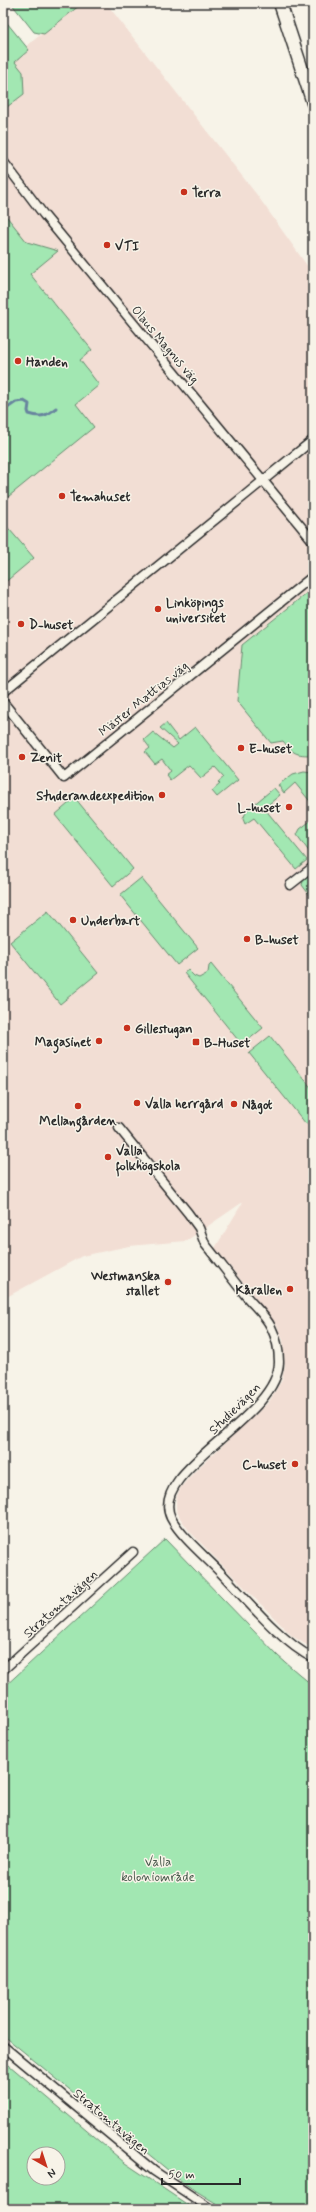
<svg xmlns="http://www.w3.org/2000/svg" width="316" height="2212" font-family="Mynerve,sans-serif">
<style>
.built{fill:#f2ded4}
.green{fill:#a2e7b2;stroke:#66896e;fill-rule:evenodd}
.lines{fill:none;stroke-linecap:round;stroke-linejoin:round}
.stream{stroke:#67859e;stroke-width:3}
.minor-casing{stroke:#2b2b2b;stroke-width:11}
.secondary-casing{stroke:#2b2b2b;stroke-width:15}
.minor{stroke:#f7f3e8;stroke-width:8}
.secondary{stroke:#f7f3e8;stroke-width:12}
.poi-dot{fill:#c8321e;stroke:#f7f3e8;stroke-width:1.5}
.labels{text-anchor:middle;stroke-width:3;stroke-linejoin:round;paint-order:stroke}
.poi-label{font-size:13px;font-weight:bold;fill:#2b2b2b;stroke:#f7f3e8;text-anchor:start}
.street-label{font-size:13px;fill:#2b2b2b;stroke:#f7f3e8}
.park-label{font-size:13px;fill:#495a4d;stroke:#f7f3e8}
</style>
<rect width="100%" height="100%" fill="#f7f3e8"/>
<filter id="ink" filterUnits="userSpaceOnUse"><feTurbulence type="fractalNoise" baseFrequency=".025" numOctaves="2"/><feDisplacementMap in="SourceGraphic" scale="8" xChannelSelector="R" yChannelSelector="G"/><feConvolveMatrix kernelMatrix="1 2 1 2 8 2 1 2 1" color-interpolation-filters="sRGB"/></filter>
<g filter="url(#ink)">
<path class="built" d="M80,3H106L257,195L313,274V1649L292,1636L190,1532L180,1518L176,1509V1498L181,1487L195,1471L269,1402L282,1380L285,1366L283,1340L277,1325L215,1248L243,1202L186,1241L129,1246L82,1256L3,1299V65Z"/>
<g class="green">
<path d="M11,3H80V5L44,34L34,32Z"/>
<path d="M3,18L29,50L15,62L23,72L24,94L3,110Z"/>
<path d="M3,212L27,242L58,251L30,274L92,350L80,360L99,385L76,404L94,427L3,501Z"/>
<path d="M3,522L34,558L3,584Z"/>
<path d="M313,588V755C295,755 294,754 283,741L271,743L237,701L242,645Z"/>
<path d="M166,723L179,740L195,727L238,780L217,797L212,791L220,784L218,782L224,777L215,767L201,778L189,765L170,780L166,775L171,771L162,759L155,764L145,752L150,748L144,740L153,732L173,748L178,744L160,728Z"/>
<path d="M304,771L313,772V805L295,783L284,793L278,785L293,774Z"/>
<path d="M274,788L280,795L264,808L307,860L296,869L254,818L245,824L243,819L247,810Z"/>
<path d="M75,798L133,869L113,886L55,815Z"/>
<path d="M313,819V857L297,835L300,829Z"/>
<path d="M313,873V896L311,897L302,885L303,881Z"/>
<path d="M141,878L198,948L177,965L120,895Z"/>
<path d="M48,911L98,973L60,1004L10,942Z"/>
<path d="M211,964L263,1028L242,1045L184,973L188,970L194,976L199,978L208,973L209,966Z"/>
<path d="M270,1036L313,1090V1119L306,1124L249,1053Z"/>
<path d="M165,1539L278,1656L313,1686V1693L308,1698L313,1703V2209H225L185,2184L3,2035V1688Z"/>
<path d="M3,2060L125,2163L194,2209H3ZM34,2154H58V2178H34Z"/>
</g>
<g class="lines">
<path class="stream" d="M3,411L16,402L24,401L29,404L28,411L29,414C42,418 46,416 56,408"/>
<defs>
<g id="minor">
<path d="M3,161L44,215L313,541"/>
<path d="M3,692L313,440"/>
<path d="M3,702L64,778L313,576"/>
<path d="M290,885L313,867"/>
<path d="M119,1128L188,1213L199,1228L205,1244C219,1261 232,1279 246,1296C254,1306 265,1315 271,1327C276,1337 279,1350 279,1362C278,1419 147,1470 171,1518C181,1537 207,1558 222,1574C247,1600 281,1642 313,1658"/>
<path d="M3,1670L133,1552"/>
<path d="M3,2046L154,2171L211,2209"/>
</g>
<path id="secondary" d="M280,3L313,103"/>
</defs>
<use href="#minor" class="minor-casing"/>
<use href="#secondary" class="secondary-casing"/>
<use href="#minor" class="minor"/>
<use href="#secondary" class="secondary"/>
</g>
</g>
<g class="poi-dot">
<circle cx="184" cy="192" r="4"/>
<circle cx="107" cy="245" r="4"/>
<circle cx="18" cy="361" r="4"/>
<circle cx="62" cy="496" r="4"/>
<circle cx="158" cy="609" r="4"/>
<circle cx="21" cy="624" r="4"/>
<circle cx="241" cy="748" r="4"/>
<circle cx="22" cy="757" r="4"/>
<circle cx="162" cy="795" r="4"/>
<circle cx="289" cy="807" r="4"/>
<circle cx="73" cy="920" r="4"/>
<circle cx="247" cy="939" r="4"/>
<circle cx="127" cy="1028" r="4"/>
<circle cx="99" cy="1041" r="4"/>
<rect x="192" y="1038" width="8" height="8" rx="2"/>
<circle cx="137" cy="1103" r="4"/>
<circle cx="234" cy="1104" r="4"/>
<circle cx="78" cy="1106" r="4"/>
<circle cx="108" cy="1157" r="4"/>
<circle cx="168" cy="1282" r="4"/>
<circle cx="290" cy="1289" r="4"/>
<circle cx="295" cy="1464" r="4"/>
</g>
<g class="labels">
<g class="poi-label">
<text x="192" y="197">Terra</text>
<text x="115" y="250">VTI</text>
<text x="26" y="366">Handen</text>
<text x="70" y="501">Temahuset</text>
<text x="166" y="607">Linköpings<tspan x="166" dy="15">universitet</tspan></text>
<text x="29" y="629">D-huset</text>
<text x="249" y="753">E-huset</text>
<text x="30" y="762">Zenit</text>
<text x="154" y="800" text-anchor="end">Studerandeexpedition</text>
<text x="281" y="812" text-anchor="end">L-huset</text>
<text x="81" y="925">Underbart</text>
<text x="255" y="944">B-huset</text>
<text x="135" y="1033">Gillestugan</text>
<text x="91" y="1046" text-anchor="end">Magasinet</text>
<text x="204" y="1047">B-Huset</text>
<text x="145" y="1108">Valla herrgård</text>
<text x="242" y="1109">Något</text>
<text x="78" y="1125" text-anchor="middle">Mellangården</text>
<text x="116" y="1155">Valla<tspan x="116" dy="15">folkhögskola</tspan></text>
<text x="160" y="1280" text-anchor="end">Westmanska<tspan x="160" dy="15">stallet</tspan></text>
<text x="282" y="1294" text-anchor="end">Kårallen</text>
<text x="287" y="1469" text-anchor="end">C-huset</text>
</g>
<g class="street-label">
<text transform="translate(166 344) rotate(50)" y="5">Olaus Magnus väg</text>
<text transform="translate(143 698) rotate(-39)" y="5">Mäster Mattias väg</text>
<text transform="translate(234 1408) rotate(-45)" y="5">Studievägen</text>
<text transform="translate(60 1603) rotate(-42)" y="5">Stratomtavägen</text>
<text transform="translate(112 2121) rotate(40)" y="5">Stratomtavägen</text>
</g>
<g class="park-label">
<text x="158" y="1866">Valla<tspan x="158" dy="15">koloniområde</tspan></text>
</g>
</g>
<rect width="316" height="2212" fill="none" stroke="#f7f3e8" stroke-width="16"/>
<rect x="8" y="8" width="300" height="2196" fill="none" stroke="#2b2b2b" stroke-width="1.5" filter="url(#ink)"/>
<g transform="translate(46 2166) rotate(141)"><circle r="19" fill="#f7f3e8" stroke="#a5a39c"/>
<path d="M0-3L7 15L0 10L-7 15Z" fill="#c8321e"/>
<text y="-6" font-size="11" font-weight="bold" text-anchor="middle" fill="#2b2b2b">N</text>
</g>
<path d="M162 2178v6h78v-6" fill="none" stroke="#2b2b2b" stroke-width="2"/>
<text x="168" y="2178" font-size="12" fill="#2b2b2b" stroke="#f7f3e8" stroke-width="3" paint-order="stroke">50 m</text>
</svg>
